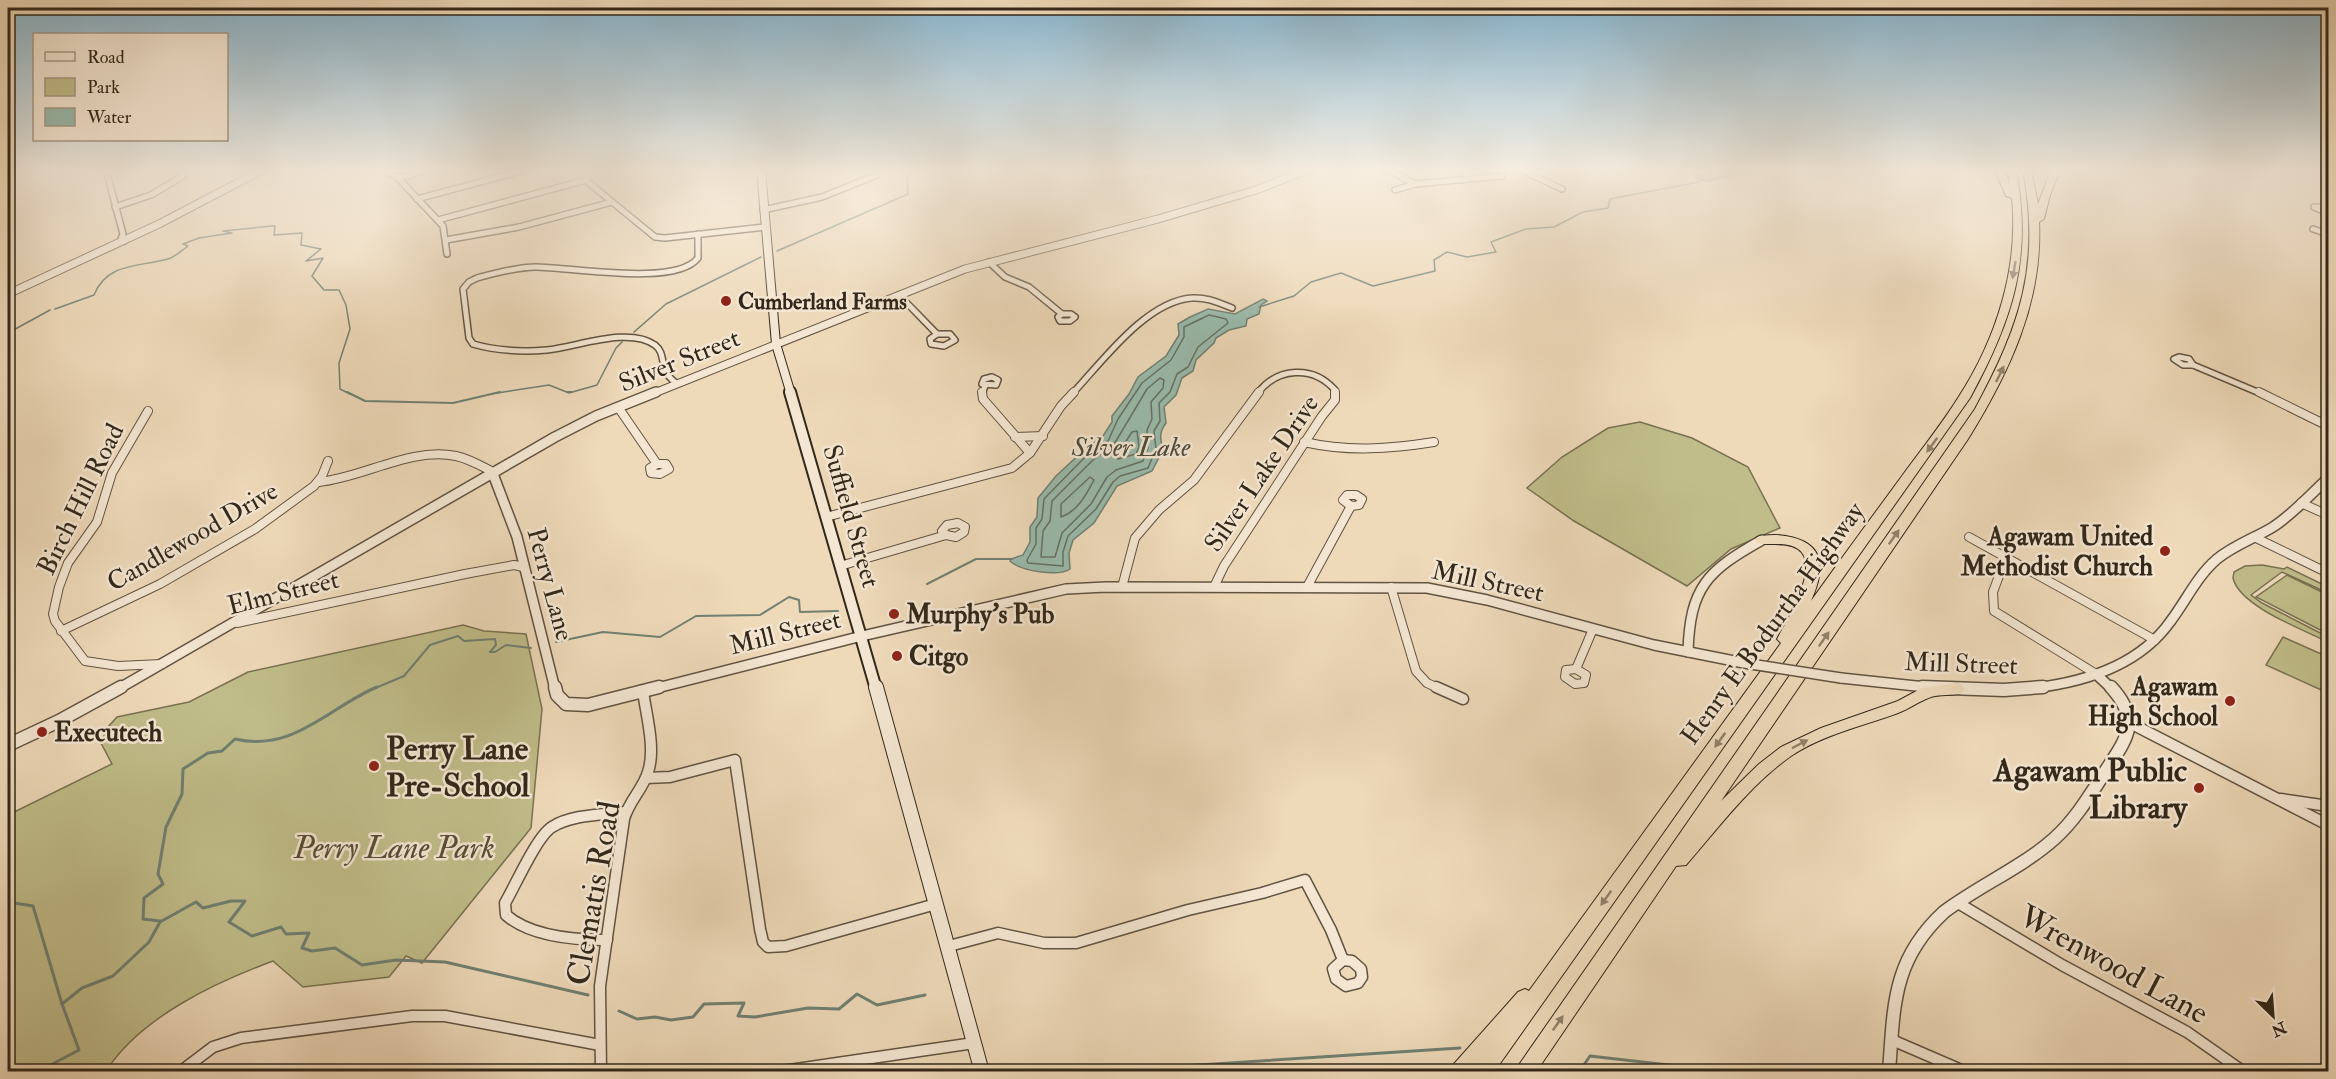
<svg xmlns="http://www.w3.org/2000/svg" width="2336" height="1079" font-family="'IM FELL Double Pica',serif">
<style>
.green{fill:#c0bd8a;stroke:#797252;stroke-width:1.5}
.water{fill:#99baac;stroke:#708072;stroke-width:1.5}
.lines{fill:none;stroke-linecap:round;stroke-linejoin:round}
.shore{stroke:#667163;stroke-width:1.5}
.stream-far2{stroke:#708072;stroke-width:1.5}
.stream-far1{stroke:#708072;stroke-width:2}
.stream{stroke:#708072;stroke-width:3}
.minor-far2-casing{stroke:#615442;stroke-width:8}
.minor-far1-casing{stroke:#615442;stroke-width:10}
.minor-casing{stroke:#615442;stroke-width:13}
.tertiary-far2-casing{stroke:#615442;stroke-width:9}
.tertiary-far1-casing{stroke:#615442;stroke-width:12}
.tertiary-casing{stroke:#615442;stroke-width:15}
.secondary-far2-casing{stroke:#32281a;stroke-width:10}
.secondary-far1-casing{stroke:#32281a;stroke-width:14}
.secondary-casing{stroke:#32281a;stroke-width:16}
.motorway-casing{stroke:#32281a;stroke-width:2}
.minor-far2{stroke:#f4e6d2;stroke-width:5}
.minor-far1{stroke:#f4e6d2;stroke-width:8}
.minor{stroke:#f4e6d2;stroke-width:10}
.tertiary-far2{stroke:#f4e6d2;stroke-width:7}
.tertiary-far1{stroke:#f4e6d2;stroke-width:9}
.tertiary{stroke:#f4e6d2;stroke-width:12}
.secondary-far2{stroke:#f4e6d2;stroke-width:8}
.secondary-far1{stroke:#f4e6d2;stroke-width:10}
.secondary{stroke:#f4e6d2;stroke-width:14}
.motorway{fill:#eed9b9;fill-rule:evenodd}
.tertiary-bridge-casing{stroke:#615442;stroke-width:12;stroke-linecap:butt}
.tertiary-bridge{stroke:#f4e6d2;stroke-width:9}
.oneway{fill:#90806a}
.poi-dot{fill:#8f2418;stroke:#f4e6d2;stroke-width:2}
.labels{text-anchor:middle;stroke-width:5;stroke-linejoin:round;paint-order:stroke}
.far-poi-label{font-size:22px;font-weight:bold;fill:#32281a;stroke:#f4e6d2;text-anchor:start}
.street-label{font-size:26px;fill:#32281a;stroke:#f4e6d2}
.poi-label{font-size:26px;font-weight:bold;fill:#32281a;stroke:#f4e6d2;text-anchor:start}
.water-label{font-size:27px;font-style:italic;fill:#4c4c3e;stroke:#f4e6d2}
.near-poi-label{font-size:32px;font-weight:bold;fill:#32281a;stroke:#f4e6d2;text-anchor:start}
.near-park-label{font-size:32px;font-style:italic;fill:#564d36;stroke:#f4e6d2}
.near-street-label{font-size:32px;fill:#32281a;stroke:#f4e6d2}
</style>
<rect width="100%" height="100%" fill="#eed9b9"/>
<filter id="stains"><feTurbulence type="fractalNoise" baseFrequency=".00333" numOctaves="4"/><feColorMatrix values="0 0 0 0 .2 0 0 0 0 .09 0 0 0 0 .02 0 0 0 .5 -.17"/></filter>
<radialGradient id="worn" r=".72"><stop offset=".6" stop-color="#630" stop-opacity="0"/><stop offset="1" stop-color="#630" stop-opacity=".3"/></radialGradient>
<g class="green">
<path d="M1640,422L1692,438L1748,467L1780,528L1731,549L1687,586L1574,521L1527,488L1562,457L1608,428Z"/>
<path d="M2262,565L2284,569L2287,567L2328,587V593L2282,572L2251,595L2262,603L2328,637V642C2304,630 2239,606 2233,578L2234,572L2245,566Z"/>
<path d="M2287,575L2328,595V634L2256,597Z"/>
<path d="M463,625L484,631L526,634L542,709L531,828L422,963L406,956L389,977L303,987L273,961C214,983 141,1017 106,1071H8V815L112,764L101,743L108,727L117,717L189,702L248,672Z"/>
<path d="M2283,637L2328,657V693L2266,665Z"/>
</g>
<g class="water">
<path d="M1695,170H1751C1745,174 1739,173 1733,175C1715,179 1705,188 1690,172Z"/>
<path d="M1263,299L1267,301L1261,305L1259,314L1247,319L1246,326L1229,330L1216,338L1214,343L1196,360L1193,371L1182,378L1176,395L1164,407L1166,423C1159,432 1160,439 1163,450L1152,471L1117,486L1094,523L1073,540L1069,553L1070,569C1059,577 1020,571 1010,561L1011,559L1023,555L1030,542V527L1037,517L1038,498L1056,476L1084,450L1103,436L1112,422V416L1129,394L1138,377L1166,356L1179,335L1178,324L1190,317L1208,309L1235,314Z"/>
</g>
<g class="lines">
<g class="shore">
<path d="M1209,315L1226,319L1228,323L1198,347L1188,367L1177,374L1170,392L1159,403L1160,421L1154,431L1156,449L1148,468L1120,476L1113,482L1096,509L1068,536L1063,552V566L1028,563L1027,560L1036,544V528L1042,519L1044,499L1088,454L1108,441L1118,419L1142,383L1171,360L1184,337V327Z"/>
<path d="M1160,378L1164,380L1163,388L1151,402L1152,419L1147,430L1148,448L1143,461L1116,470L1107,477L1091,504L1062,533L1055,557H1041L1043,531L1050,521L1052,501L1093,460L1113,446L1147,389Z"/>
<path d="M1137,431L1139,447L1136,454L1118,459L1117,455L1132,432Z"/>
<path d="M1090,477L1094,480C1086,495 1078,511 1061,517V504Z"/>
</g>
<g class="stream-far2">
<path d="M777,251L908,194L907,178L914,170"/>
<path d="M1259,307L1294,296L1311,282L1341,273L1373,286L1435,271L1434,260L1447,252L1467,257L1496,252L1491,242L1526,229L1554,227L1583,212L1608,208L1610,199L1699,182"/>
<path d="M55,309L94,295C107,262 140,267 168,259C175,257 182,250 188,246L183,244L199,238L232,233L223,231L272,226H275L274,235L302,233L301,245L321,249L306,261L323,258L312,276L324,290H339L346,305L350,329L339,363L340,389L350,394"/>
<path d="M634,332L666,304L761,257"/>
<path d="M8,333L50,310"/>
<path d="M491,394L549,385L569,393L597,385L616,348L622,342"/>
</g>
<g class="stream-far1">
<path d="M347,392L365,401L453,403L500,392"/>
<path d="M567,392H572"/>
<path d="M927,584L976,559H1012"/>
<path d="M556,642L603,632L660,637L696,616L760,615L789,597L799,600L800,612L838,611"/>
<path d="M373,689L404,676L430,645L458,636L464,641L495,639L496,645L490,652H495L506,645L531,648"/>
</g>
<g class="stream">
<path d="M8,902L33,906L62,1004L82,988L113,976L149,942L160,922L196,902L203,908L231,901H245L229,922L252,936L281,927L286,934L309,933L302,948L312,951L335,948L362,965L396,960L445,962L588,995"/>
<path d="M160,921L143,919L144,898L163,884L158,874L166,827L182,794L183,769L208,753L222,751L235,739C293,753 329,707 377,687"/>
<path d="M619,1011L637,1019L655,1017L671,1020L693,1017L704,1004L744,1003L738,1016L755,1017L808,1008L839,1009L857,994L877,1005L925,995"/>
<path d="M37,1072L79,1050L62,1004"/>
<path d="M1091,1072L1460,1048"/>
<path d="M1579,1072L1590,1056L1730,1072"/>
</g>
<defs>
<g id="minor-far2">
<path d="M106,170L123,234L121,239L124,241"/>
<path d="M384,170L398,178L443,226L447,254"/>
<path d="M586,170L589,183L655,237L665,238L765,227"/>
<path d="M1389,170L1415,184L1502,176"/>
<path d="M1458,170L1473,178"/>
<path d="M1522,170L1562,189"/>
<path d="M398,178L429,170"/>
<path d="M1395,190L1415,184"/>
<path d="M417,199L525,170"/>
<path d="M115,207L151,195L183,176L184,170"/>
<path d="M2328,208L2314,207L2328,213"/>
<path d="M763,210L822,197L877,175"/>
<path d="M438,220L586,180"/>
<path d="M2313,229L2328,234"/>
<path d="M446,240L519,227L612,202"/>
<path d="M989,262L1005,277L1029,287L1062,314"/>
<path d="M899,295L937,334"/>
<path d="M1062,314H1071L1075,317L1070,321H1060L1058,317Z"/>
<path d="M937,334H950L955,340L944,346L931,344L930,339Z"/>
<path d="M2179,357L2189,359L2193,365H2183L2174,359Z"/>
<path d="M2193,365L2262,394"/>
<path d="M992,377L998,380L996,385L982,384L984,379Z"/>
<path d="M677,384C672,380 667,376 665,370C662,361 663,351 655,345C629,326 577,347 547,350C522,352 497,351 473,344L469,338L463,289L469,282L477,278C495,273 517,267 536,267C570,267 676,287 698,258V234"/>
<path d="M982,394L985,386"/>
<path d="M1072,394C1102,362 1146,301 1192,298C1207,297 1219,303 1232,308"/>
<path d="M1257,394C1277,367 1313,365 1335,390V394"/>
</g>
<g id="minor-far1">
<path d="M982,392L983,399L1030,453"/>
<path d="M2259,392L2328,426"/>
<path d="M618,407L657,464"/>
<path d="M148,411L112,473L97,522L68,563L59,587L53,614L55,621L85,661L118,666L162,664"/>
<path d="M1015,437L1043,436"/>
<path d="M1304,442C1348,452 1390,449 1434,442"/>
<path d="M657,464H666L669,469L660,474L651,473L650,468Z"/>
<path d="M319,482C365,477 410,447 456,456C470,459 483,467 495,473"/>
<path d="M1347,495H1356L1362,499L1359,505L1351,506L1343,500Z"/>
<path d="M2301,503L2328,515"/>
<path d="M826,517L1012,468L1030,453L1061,406L1074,392"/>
<path d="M958,523L965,527L964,532L956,537L946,535L942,531L947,525Z"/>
<path d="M1969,537L2155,640"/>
<path d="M2254,537L2328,573"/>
<path d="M2006,557L1993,592L1994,611L2096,674"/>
<path d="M840,566L946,535"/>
<path d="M1122,587L1135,538L1159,510L1194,480L1259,392"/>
<path d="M1214,587L1224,566L1322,416L1335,400V392"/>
<path d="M1307,587L1351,506"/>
<path d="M1391,587L1416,671L1427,683L1440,689"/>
<path d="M237,623L465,574L514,565L523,567"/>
<path d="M61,631L160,584L255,529L314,486L322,476L328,461"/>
<path d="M1576,669L1586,675L1584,683L1575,684L1565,677L1566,670Z"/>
<path d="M1576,669L1593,629"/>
</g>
<g id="minor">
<path d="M1436,687L1463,699"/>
<path d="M2132,724L2328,825"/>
<path d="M646,778L670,777L735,760L760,929L763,942L768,947L786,946L936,904"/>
<path d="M2281,799L2328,806"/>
<path d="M1958,903L2062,965L2187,1032L2244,1072"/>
<path d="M607,940C575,940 531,937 506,915L505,903C515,886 537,836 552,827C572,814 603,815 626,812"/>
<path d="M949,946L998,933L1044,943H1076L1188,910L1262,893L1305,880L1331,930L1343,960"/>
<path d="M1343,960L1352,961L1361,969L1362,977L1358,983L1346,986L1336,979L1333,969Z"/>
<path d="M1892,1040L1966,1072"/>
<path d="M180,1072L213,1047L241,1038L412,1016H445L600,1045"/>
<path d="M601,1072L600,986L624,819C629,801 643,789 648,772C656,748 646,715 643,691"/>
<path d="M776,1072L974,1043"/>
</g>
<g id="tertiary-far2">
<path d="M8,294L159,224L262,170"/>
<path d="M652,394L965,269L1158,219L1256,190L1307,170"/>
</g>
<g id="tertiary-far1">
<path d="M493,474L517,537L555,689"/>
<path d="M1688,652C1690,587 1707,571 1762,540"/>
<path d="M2096,674L2112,689"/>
<path d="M1841,678L1944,689"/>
<path d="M118,689L555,437L596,416L656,392"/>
<path d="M653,689L862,636L1066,589L1106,587L1427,588L1487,600L1654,645L1744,663"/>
<path d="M2024,689C2079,684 2137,668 2170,622C2186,601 2197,576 2217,559C2234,545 2255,538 2273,527C2293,514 2310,495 2328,478"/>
</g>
<g id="tertiary">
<path d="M555,687L557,695L566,704L588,705L659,687"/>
<path d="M1922,687L2004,690L2043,687"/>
<path d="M8,745L59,721L121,687"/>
<path d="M1889,1072C1894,1006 1892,960 1944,912C1980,885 2023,867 2055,838C2076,819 2090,795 2105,772C2127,738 2142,721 2111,687"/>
</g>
<path id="secondary-far2" d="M761,170L776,344L791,394"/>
<path id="secondary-far1" d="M790,392L876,689"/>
<path id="secondary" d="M876,687L982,1072"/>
<g id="motorway">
<path d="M1995,170H2004L2010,184L2008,170H2016C2033,259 2012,321 1970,398L1494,1072H1450L1453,1065L1518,992L1525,989L1529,991L1781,643L1777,639C1786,622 1822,565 1798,549C1786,541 1771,546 1757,543L1755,540L1757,537C1777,532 1814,536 1819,560C1822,574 1816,589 1811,601C1841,559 1872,517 1902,476C1921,450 1941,425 1958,398C1996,340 2019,268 2012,198L2006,196Z"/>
<path d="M2023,170H2031L2038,204L2051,170H2060L2050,195L2044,219L2039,222C2043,302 2009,373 1968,439L1721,801L1759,764L1781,747L1821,728L1898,701L1922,688L1957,683L1962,685L1965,689L1962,693C1952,696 1941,694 1931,697C1919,701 1909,709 1898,713C1863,726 1822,735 1791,756C1750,785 1719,827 1686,865L1676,866L1536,1072H1514L1975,409C2020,326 2041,265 2023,170Z"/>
</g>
</defs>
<use href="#minor-far2" class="minor-far2-casing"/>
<use href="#minor-far1" class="minor-far1-casing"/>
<use href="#minor" class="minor-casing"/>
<use href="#tertiary-far2" class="tertiary-far2-casing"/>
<use href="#tertiary-far1" class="tertiary-far1-casing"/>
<use href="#tertiary" class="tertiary-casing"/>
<use href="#secondary-far2" class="secondary-far2-casing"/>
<use href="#secondary-far1" class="secondary-far1-casing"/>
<use href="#secondary" class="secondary-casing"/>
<use href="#motorway" class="motorway-casing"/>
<use href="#minor-far2" class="minor-far2"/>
<use href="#minor-far1" class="minor-far1"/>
<use href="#minor" class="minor"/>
<use href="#tertiary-far2" class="tertiary-far2"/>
<use href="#tertiary-far1" class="tertiary-far1"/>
<use href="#tertiary" class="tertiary"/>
<use href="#secondary-far2" class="secondary-far2"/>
<use href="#secondary-far1" class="secondary-far1"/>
<use href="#secondary" class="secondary"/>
<use href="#motorway" class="motorway"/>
<defs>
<path id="tertiary-bridge" d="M1744,663L1841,678"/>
</defs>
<use href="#tertiary-bridge" class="tertiary-bridge-casing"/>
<use href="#tertiary-bridge" class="tertiary-bridge"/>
</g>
<defs><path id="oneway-solid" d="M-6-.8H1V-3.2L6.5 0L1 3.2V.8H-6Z" transform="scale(1.5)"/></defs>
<g class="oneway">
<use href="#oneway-solid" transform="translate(2014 270) rotate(100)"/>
<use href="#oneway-solid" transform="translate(2000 374) rotate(-64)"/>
<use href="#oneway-solid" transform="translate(1932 445) rotate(126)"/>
<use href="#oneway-solid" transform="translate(1894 537) rotate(-55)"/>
<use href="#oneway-solid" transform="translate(1824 639) rotate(-55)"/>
<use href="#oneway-solid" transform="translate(1720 740) rotate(126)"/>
<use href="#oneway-solid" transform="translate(1800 744) rotate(-28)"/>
<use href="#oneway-solid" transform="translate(1606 898) rotate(126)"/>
<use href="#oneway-solid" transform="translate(1558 1023) rotate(-55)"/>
</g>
<linearGradient id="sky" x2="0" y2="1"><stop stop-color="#88b6d0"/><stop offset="0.53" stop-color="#f7eee0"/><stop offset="1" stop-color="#f7eee0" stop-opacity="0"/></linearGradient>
<rect width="2336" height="322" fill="url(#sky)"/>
<g class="poi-dot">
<circle cx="726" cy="301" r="6"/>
<circle cx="2165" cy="551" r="6"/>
<circle cx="894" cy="614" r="6"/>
<circle cx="897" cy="656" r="6"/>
<circle cx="2230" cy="701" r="6"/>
<circle cx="42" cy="732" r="6"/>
<circle cx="374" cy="766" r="6"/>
<circle cx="2199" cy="788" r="6"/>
</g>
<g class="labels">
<g class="far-poi-label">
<text x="738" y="309">Cumberland Farms</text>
</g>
<g class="street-label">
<text transform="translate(679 360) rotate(-22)" y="9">Silver Street</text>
<text transform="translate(1261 473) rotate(-56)" y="9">Silver Lake Drive</text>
<text transform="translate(80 499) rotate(-64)" y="9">Birch Hill Road</text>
<text transform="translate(852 516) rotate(74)" y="9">Suffield Street</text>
<text transform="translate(192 536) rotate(-30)" y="9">Candlewood Drive</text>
<text transform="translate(1488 581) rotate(12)" y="9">Mill Street</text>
<text transform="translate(551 584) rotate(75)" y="9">Perry Lane</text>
<text transform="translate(283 592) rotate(-14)" y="9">Elm Street</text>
<text transform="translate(1772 623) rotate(-54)" y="9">Henry E Bodurtha Highway</text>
<text transform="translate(785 632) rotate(-14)" y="9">Mill Street</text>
<text transform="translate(1961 663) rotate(2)" y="9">Mill Street</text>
</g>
<g class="poi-label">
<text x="2153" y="545" text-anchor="end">Agawam United<tspan x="2153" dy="30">Methodist Church</tspan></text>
<text x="906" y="623">Murphy's Pub</text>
<text x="909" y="665">Citgo</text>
<text x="2218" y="695" text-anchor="end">Agawam<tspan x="2218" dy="30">High School</tspan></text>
<text x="54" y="741">Executech</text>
</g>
<g class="water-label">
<text x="1131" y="456">Silver Lake</text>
</g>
<g class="near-poi-label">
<text x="386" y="759">Perry Lane<tspan x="386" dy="37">Pre-School</tspan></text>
<text x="2187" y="781" text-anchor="end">Agawam Public<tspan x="2187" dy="37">Library</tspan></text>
</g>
<g class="near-park-label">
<text x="394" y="858">Perry Lane Park</text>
</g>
<g class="near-street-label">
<text transform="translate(593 893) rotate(-80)" y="11">Clematis Road</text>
<text transform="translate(2114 964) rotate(29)" y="11">Wrenwood Lane</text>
</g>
</g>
<rect width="2336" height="1079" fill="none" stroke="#eed9b9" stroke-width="30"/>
<rect x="9" y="9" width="2318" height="1061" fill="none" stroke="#32281a" stroke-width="3"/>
<rect x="15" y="15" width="2306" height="1049" fill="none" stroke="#32281a" stroke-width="1.5"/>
<rect x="33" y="33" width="195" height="108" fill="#f4e6d2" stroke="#a69a88" stroke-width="1.5"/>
<rect x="45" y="52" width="30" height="9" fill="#f4e6d2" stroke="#a69a88" stroke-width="1.5"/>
<text x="87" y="63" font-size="18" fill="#32281a">Road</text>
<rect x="45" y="78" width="30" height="18" fill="#c0bd8a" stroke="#a69a88" stroke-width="1.5"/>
<text x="87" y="93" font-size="18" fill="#32281a">Park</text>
<rect x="45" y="108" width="30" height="18" fill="#99baac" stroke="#a69a88" stroke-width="1.5"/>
<text x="87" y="123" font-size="18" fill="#32281a">Water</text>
<g transform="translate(2273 1016) rotate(155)" stroke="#f4e6d2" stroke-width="4.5" paint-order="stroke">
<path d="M0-4.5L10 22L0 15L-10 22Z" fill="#32281a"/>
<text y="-9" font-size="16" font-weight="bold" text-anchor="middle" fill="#32281a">N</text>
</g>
<rect width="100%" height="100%" filter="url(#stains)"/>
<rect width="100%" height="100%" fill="url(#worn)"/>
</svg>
